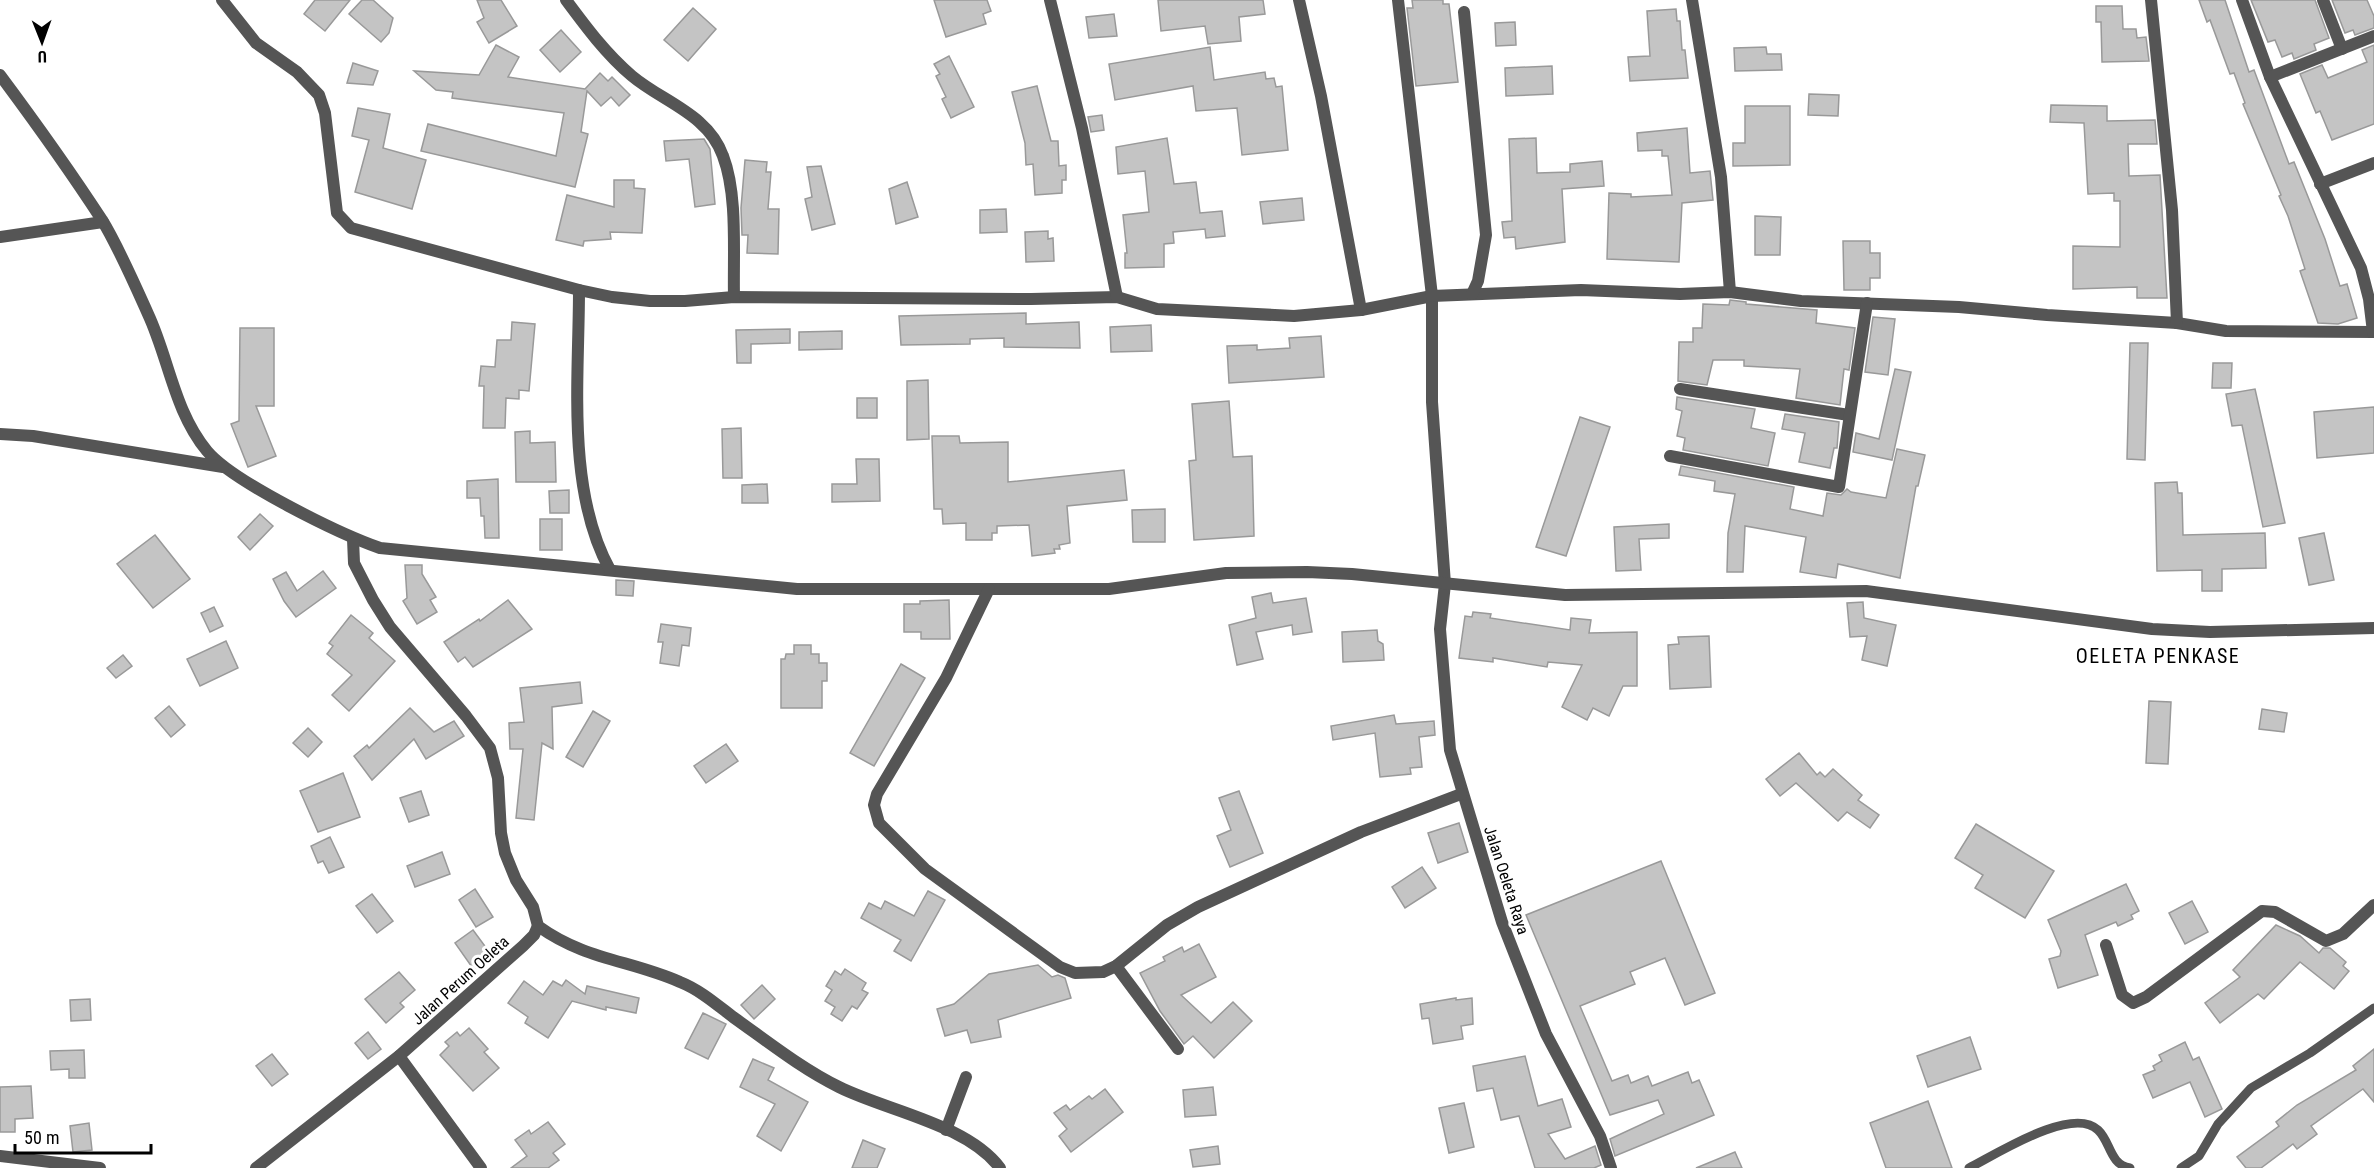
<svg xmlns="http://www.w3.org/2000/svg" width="2374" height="1168" font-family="'Roboto Condensed',sans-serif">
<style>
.building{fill:#c4c4c4;stroke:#999;stroke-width:1.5}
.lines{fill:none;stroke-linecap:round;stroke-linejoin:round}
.service{stroke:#555;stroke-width:9}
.minor{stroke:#555;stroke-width:12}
.tertiary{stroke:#555;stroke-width:12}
.labels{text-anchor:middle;stroke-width:6;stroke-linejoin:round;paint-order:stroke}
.street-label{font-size:16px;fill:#000;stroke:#fff}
.quarter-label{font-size:20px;letter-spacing:1.5px;fill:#000;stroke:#fff}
</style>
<rect width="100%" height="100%" fill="#fff"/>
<g class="building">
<path d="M315,0H350L325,31L304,14Z"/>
<path d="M362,0H373L393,18L389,33L381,42L349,14Z"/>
<path d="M477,0H501L517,26L489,43L477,22L484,18Z"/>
<path d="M934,0H987L991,11L983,14L986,24L946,37Z"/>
<path d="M1158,0H1263L1265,14L1239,17L1241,41L1208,44L1205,26L1161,31Z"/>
<path d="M1412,0H1443V4H1449L1458,82L1416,86L1407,8H1413Z"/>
<path d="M2199,0H2225L2249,72L2254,70L2289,164L2294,162L2325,239L2340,286L2347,284L2357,318L2338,324L2318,323L2300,271L2305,269L2288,216L2279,196L2281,195L2243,104L2245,103L2234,73L2230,74L2210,20L2207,22Z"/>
<path d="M2251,0H2315L2329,38L2314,44L2316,50L2294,59L2292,53L2282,57L2275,40L2268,42Z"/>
<path d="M2332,0H2367L2374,16V28L2355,35L2353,30L2345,33Z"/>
<path d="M2096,6H2122L2123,29H2136L2137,38L2146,37L2149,61L2102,62L2101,22H2096Z"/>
<path d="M693,8L716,29L688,61L664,40Z"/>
<path d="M1676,9L1677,21H1680L1682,50H1685L1688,78L1630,81L1628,57L1650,56L1647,11Z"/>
<path d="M1114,14L1117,36L1089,38L1086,17Z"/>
<path d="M1515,22L1516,45L1496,46L1495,23Z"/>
<path d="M561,30L581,52L560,72L540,50Z"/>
<path d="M496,45L519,57L508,77L585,89L600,73L608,81L612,77L630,95L619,106L611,97L601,106L587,91L581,132L588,134L575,187L421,151L428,124L556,156L564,113L452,98L453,92L436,90L414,71L479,75Z"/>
<path d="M2374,45V124L2332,140L2320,111L2316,113L2300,74L2322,65L2328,78L2367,62L2362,50Z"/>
<path d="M1210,47L1214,80L1265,72L1266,79L1274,78L1276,87L1282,86L1288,150L1242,155L1237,108L1196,111L1193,86L1115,100L1109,64Z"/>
<path d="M1766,47L1767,54H1781L1782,70L1735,71L1734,48Z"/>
<path d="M949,56L974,107L951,118L942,99L946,97L936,76L940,74L934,64Z"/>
<path d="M353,63L378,71L373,85L347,83Z"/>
<path d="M1552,66L1553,94L1506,96L1505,68Z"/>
<path d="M1037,86L1051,141H1058L1059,166L1066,165V180H1062V193L1035,195L1033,164L1026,165L1025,143L1012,92Z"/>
<path d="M1809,94L1839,95L1838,116L1808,115Z"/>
<path d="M2051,105L2107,106V121L2155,120L2157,144H2128L2129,176L2160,175L2167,298H2137V287L2073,289V246L2120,247V201H2114V193L2088,194L2084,123L2050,122Z"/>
<path d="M1745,106H1790V165L1733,166V143H1745Z"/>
<path d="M358,108L390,114L383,148L426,160L412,209L355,192L369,140L352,136Z"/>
<path d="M1102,115L1104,130L1091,132L1088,117Z"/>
<path d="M1687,128L1690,173L1710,171L1713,200L1682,203L1679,262L1607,259L1609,193L1631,194V197L1672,195L1668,156H1662V150L1638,151L1637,133Z"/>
<path d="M1167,138L1174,184L1196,182L1200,213L1222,211L1225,236L1206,238L1205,229L1173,232L1174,243L1164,244V267L1125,268V253H1127L1123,215L1149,212L1145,171L1118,174L1116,147Z"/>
<path d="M1536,138L1537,173L1570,172V164L1602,161L1604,186L1562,189L1565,242L1516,249L1515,237L1504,238L1502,222L1512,221L1509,139Z"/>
<path d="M704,139L710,149L715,204L695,207L689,159L666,161L664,141Z"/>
<path d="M745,160L767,162L766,172H771L768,209H779L778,254L747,253L748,235H742L741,208Z"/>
<path d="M821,166L835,224L812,230L805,199L812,197L807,167Z"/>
<path d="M614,180H634V188L645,189L642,233L610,232L611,239L584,241L583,246L556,240L567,195L614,207Z"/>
<path d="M907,182L918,217L896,224L889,189Z"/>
<path d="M1302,198L1304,220L1263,224L1260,202Z"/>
<path d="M1006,209L1007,232L980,233V210Z"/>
<path d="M1755,216L1781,217L1780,255H1755Z"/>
<path d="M1048,231V239L1053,238L1054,261L1026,262L1025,232Z"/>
<path d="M1843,241H1870V253H1880V278H1870V290H1844Z"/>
<path d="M1730,300L1746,302V304L1817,310L1816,323L1855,328L1849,370L1844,369L1840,405L1796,398L1800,369L1744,366V360H1713L1707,385L1678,381L1679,342H1693V328H1702L1703,304L1729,305Z"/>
<path d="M1026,313V324L1079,322L1080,348L1004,347V338L970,339V344L901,345L899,316Z"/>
<path d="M1873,317L1895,319L1888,375L1865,372Z"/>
<path d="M512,322L535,324L529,391L519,390V399L506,398L505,428H483L484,386H479L481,366L495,367L497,340H511Z"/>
<path d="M1151,325L1152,351L1111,352L1110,327Z"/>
<path d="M240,328H274V406H256L276,456L248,467L231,424L239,421Z"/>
<path d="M790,329V343L751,344V363H737L736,330Z"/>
<path d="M842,331V349L799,350V332Z"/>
<path d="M1321,336L1324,377L1229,383L1227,346L1257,345V350L1290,348L1289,338Z"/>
<path d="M2130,343H2148L2145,460L2127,459Z"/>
<path d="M2213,363H2232L2231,388H2212Z"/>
<path d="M1895,369L1911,372L1892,460L1853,452L1856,433L1879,439Z"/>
<path d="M928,380L929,439L907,440V381Z"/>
<path d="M2255,389L2285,523L2263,527L2242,425L2232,426L2226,394Z"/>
<path d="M1677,397L1755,409L1751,428L1775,433L1768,466L1683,450L1685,438L1677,436L1682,411L1676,409Z"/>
<rect x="857" y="398" width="20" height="20"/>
<path d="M1229,401L1233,457L1252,456L1254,536L1194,540L1189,461L1196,460L1192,404Z"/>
<path d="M2374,407V453L2317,458L2314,412Z"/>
<path d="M1785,414L1839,422L1837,448H1834L1830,468L1799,462L1805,433L1782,429Z"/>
<path d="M1580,417L1610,427L1566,556L1536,547Z"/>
<path d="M741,428L742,478H723L722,429Z"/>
<path d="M530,431V443L555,442L556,482H516L515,432Z"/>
<path d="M932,436H959L960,443L1008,442V482L1124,470L1127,500L1067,506L1070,543L1059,545L1060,549H1054L1055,553L1032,556L1029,525L997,526V533H992V540H966V523L943,524L942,509H934Z"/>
<path d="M1897,449L1925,455L1918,486H1916L1900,578L1838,564L1836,578L1800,572L1806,537L1745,526L1743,572H1727L1728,533L1735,494L1714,491L1715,481L1679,475L1681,466L1794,487L1790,509L1823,516L1827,493L1841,495L1847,489L1851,492L1886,498Z"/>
<path d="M856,459H879L880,501L832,502V484H857Z"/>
<path d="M498,479L499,538H485L484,516H481L480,498H467V481Z"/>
<path d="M2177,482L2178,493H2182L2183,535L2265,533L2266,568L2222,569V591H2202V570L2157,571L2155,483Z"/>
<path d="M767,484L768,503H742V485Z"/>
<path d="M569,490V513H550L549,491Z"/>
<path d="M1165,509V542H1133L1132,510Z"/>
<path d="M260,514L273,526L250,550L238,537Z"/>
<rect x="540" y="519" width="22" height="31"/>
<path d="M1669,524V538L1639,539L1641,570L1616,571L1614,527Z"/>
<path d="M2324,533L2334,580L2309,585L2299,538Z"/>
<path d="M155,535L190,579L153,608L117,564Z"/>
<path d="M405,565H422V574L436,597L430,600L437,612L417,624L403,601L407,598Z"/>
<path d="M323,571L336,588L296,617L284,601L273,579L286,572L297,591Z"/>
<path d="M616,580L634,581L633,596L616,595Z"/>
<path d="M1271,593L1273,603L1306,598L1312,632L1293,635L1292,625L1256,632L1263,659L1237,665L1229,625L1256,618L1252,597Z"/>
<path d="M508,600L532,629L473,667L465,657L458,662L444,642L479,619L480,621Z"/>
<path d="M949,600L950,639H921V632H904V604H920V601Z"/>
<path d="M1863,602L1864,618L1896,625L1887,666L1862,660L1867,636L1850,637L1847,603Z"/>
<path d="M214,607L223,626L210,632L201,613Z"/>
<path d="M1473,612L1491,614L1490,618L1570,630L1571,618L1591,620L1589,633L1637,632V686H1623L1609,716L1593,708L1587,720L1562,707L1582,665L1548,662L1547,667L1493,658V662L1459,658L1465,616L1472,617Z"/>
<path d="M351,615L373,633L369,638L395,661L349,711L332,695L352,675L327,654L333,646L329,643Z"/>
<path d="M661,624L691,628L689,646L682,645L679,666L660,663L663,642H658Z"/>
<path d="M1377,630L1378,641L1383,644L1384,660L1343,662L1342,632Z"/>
<path d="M1709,636L1711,687L1670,689L1668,645L1679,644L1678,637Z"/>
<path d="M226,641L238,668L200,686L187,659Z"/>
<path d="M794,645H811V654H819V663H827V681H822V708H781V659H785L786,654H794Z"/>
<path d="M123,655L132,666L116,678L107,668Z"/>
<path d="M901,664L925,678L874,766L850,753Z"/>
<path d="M580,682L582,703L552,707L553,749L542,743L534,820L516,818L523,749H510L509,723L524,722L520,688Z"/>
<path d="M2149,701L2171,702L2168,764L2146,763Z"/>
<path d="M169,706L185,725L171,737L155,718Z"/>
<path d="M410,708L434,732L454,721L464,736L426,759L414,739L372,780L354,756L367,745L369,748Z"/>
<path d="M2262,709L2287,713L2284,732L2259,729Z"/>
<path d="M593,711L610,721L583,767L566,757Z"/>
<path d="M1394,715L1396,724L1434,721L1435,735L1419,737L1422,767L1410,768L1411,774L1380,777L1375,733L1333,740L1331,726Z"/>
<path d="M308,728L322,742L308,757L293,743Z"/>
<path d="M726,744L738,761L706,783L694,766Z"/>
<path d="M1799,753L1817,775L1820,772L1825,777L1833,769L1862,795L1858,800L1879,815L1870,828L1847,812L1838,821L1796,783L1780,796L1766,779Z"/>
<path d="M343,773L360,817L318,832L300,791Z"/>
<path d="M421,791L429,815L409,822L400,798Z"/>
<path d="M1239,791L1263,853L1230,867L1217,836L1231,830L1219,798Z"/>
<path d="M1459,823L1468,852L1438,863L1428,833Z"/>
<path d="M1976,824L2054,871L2025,918L1975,888L1983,875L1955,858Z"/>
<path d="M330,837L344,867L329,873L323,861L318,863L311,846Z"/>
<path d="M442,852L450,874L415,887L407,866Z"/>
<path d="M1661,861L1715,993L1685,1005L1665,958L1630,972L1635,984L1580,1006L1612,1081L1628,1075L1631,1083L1648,1076L1652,1086L1688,1072L1692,1083L1699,1080L1714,1115L1615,1156L1610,1139L1664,1114L1658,1100L1610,1115L1526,915Z"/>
<path d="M1422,867L1436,888L1405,908L1392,887Z"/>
<path d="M2126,884L2139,911L2131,915L2133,919L2118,926L2116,922L2085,935L2098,975L2058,988L2049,959L2060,956L2061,951L2048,920Z"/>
<path d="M475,889L493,917L476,927L459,900Z"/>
<path d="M928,891L945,900L911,961L894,951L901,940L861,918L869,903L881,909L885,901L914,916Z"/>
<path d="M372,894L393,921L377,933L356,906Z"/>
<path d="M2192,901L2208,932L2185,944L2169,913Z"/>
<path d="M2276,925L2300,936L2319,953L2323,948H2330L2346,962L2343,966L2349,971L2334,989L2300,962L2264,999L2258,994L2220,1023L2205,1003L2240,977L2233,970Z"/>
<path d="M473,930L493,957L474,970L455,943Z"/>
<path d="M1199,944L1216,977L1181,995L1211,1023L1233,1002L1252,1021L1214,1058L1193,1036L1184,1044L1160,1011L1140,973L1165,961L1163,957L1182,947L1184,952Z"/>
<path d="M1038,965L1052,977L1058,975L1065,978L1071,998L998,1020L1001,1037L971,1043L967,1030L945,1036L937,1009L954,1004L989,974Z"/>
<path d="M845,969L866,983L862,990L868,993L857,1009L852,1006L842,1021L831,1014L835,1007L825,1001L832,990L826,986L835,971L841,975Z"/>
<path d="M399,972L415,990L400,1003L404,1007L386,1023L365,999Z"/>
<path d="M566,980L585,994L587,986L639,998L636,1013L606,1007V1010L572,1001L548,1038L525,1023L528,1017L508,1003L524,981L543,995L553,981L562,986Z"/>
<path d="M762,985L775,999L754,1019L741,1005Z"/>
<path d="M1456,998V1000L1472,998L1473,1024L1461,1026L1463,1039L1433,1044L1429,1018L1422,1019L1420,1004Z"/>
<path d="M90,999L91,1020L71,1021L70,1000Z"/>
<path d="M703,1013L726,1024L708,1059L685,1048Z"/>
<path d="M469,1028L488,1049L484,1052L499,1068L473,1091L440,1055L449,1046L445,1042L457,1032L460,1036Z"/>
<path d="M368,1032L381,1049L368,1059L355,1043Z"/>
<path d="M1970,1037L1981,1069L1928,1087L1917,1056Z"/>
<path d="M2185,1042L2193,1060L2199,1057L2222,1109L2205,1117L2190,1082L2153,1098L2143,1075L2155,1070L2153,1066L2162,1061L2159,1055Z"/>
<path d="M2374,1049V1102L2363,1089L2311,1126L2317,1134L2297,1149L2293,1144L2261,1168H2246L2237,1157L2279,1126L2276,1122L2297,1105L2356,1070L2353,1066Z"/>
<path d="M84,1050L85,1078H69V1069L51,1070L50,1051Z"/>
<path d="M272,1054L288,1074L272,1086L256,1066Z"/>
<path d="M1525,1056L1538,1106L1562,1099L1571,1127L1548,1134L1565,1159L1595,1146L1601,1165L1594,1168H1535L1519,1116L1501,1120L1493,1088L1477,1091L1473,1066Z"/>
<path d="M753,1059L774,1068L768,1080L808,1102L781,1151L757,1136L775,1104L740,1087Z"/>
<path d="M31,1086L33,1118L15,1119V1132H0V1087Z"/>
<path d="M1213,1087L1216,1115L1185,1117L1183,1090Z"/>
<path d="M1105,1089L1123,1112L1071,1152L1059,1136L1067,1129L1054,1113L1066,1105L1070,1110L1089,1096L1092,1099Z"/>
<path d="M1928,1101L1952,1168H1886L1870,1123Z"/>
<path d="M1464,1103L1474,1147L1449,1153L1439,1108Z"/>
<path d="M548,1122L565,1144L553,1153L559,1160L548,1168H511L527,1156L515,1140L529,1130L531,1134Z"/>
<path d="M89,1123L92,1150L73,1152L70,1126Z"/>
<path d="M863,1140L885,1149L877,1168H852Z"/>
<path d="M1218,1146L1220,1164L1193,1167L1190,1150Z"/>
<path d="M1735,1152L1742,1168H1696Z"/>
</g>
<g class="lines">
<g class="service">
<path d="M1969,1168C1995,1155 2072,1105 2098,1130C2111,1142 2109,1164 2130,1168"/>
<path d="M2181,1168L2199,1156L2218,1124L2251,1088L2310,1053L2374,1008"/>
</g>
<g class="minor">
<path d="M222,0L256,43L297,72L319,95L325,113L337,213L351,228L579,290L612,297L650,301H685L734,297L1031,299L1117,297L1157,309L1294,316L1361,310L1432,296V402L1445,584L1440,629L1450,750L1502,922L1546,1034L1600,1136L1611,1168"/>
<path d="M566,0C586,27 606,54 632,76C663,102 708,114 723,156C738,195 733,254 734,297"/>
<path d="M1050,0L1082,128L1117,297"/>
<path d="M1299,0L1321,96L1361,310"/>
<path d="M1398,0L1432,296L1581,290L1680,294L1730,292L1801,301L1959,307L2047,315L2177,323L2226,331L2374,332"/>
<path d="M1692,0L1721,177L1730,292"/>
<path d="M2151,0L2172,210L2177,323"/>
<path d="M2242,0L2270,77L2361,268L2369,299L2373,332"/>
<path d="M2323,0L2342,49"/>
<path d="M1464,12L1486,235L1478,281L1472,294"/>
<path d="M0,75C35,122 70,171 102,220C118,246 135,285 148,314C169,359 174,411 207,451C233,482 340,534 380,548L797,589H1109L1226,573L1307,572L1352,574L1565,595L1866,591L2152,629L2210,632L2374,628"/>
<path d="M2270,77L2374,36"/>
<path d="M2320,184L2374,163"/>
<path d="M0,237L103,222"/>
<path d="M579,290C579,379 566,490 610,570"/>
<path d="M1680,389L1849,415"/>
<path d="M0,434L33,436L223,467"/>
<path d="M1670,456L1839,487L1867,303"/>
<path d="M353,539L354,563L373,600L390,627L466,716L490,748L498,778L501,833L505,853L516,880L533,907L538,926C585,960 630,960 680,982C700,990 716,1004 733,1017C767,1041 802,1069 839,1087C887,1111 967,1124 1000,1168"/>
<path d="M989,589L946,678L877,794L874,805L879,823L925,869L1060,967L1075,973L1103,972L1116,966L1167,925L1198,907L1361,832L1461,794"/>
<path d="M2106,945L2122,995L2133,1003L2146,997L2262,911L2275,912L2326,941L2343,934L2374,905"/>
<path d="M1116,966L1178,1049"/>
<path d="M399,1056L481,1168"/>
<path d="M946,1130L966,1077"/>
</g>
<g class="tertiary">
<path d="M0,1156L100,1168"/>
<path d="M256,1168L399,1056L523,946L534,935L538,926"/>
</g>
</g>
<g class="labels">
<g class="street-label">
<text transform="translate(1507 880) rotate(72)" y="6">Jalan Oeleta Raya</text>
<text transform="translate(460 980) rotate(-42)" y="6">Jalan Perum Oeleta</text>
</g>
<g class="quarter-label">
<text x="2158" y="663">OELETA PENKASE</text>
</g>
</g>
<g transform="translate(42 42) rotate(179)" stroke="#ffffff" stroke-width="4.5" paint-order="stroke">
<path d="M0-4.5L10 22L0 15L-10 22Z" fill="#000000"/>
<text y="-9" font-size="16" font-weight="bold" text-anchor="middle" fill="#000000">U</text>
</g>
<path d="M15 1144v9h136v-9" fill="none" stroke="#000000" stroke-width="3"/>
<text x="24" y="1144" font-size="18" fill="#000000" stroke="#ffffff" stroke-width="4.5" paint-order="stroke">50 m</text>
</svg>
